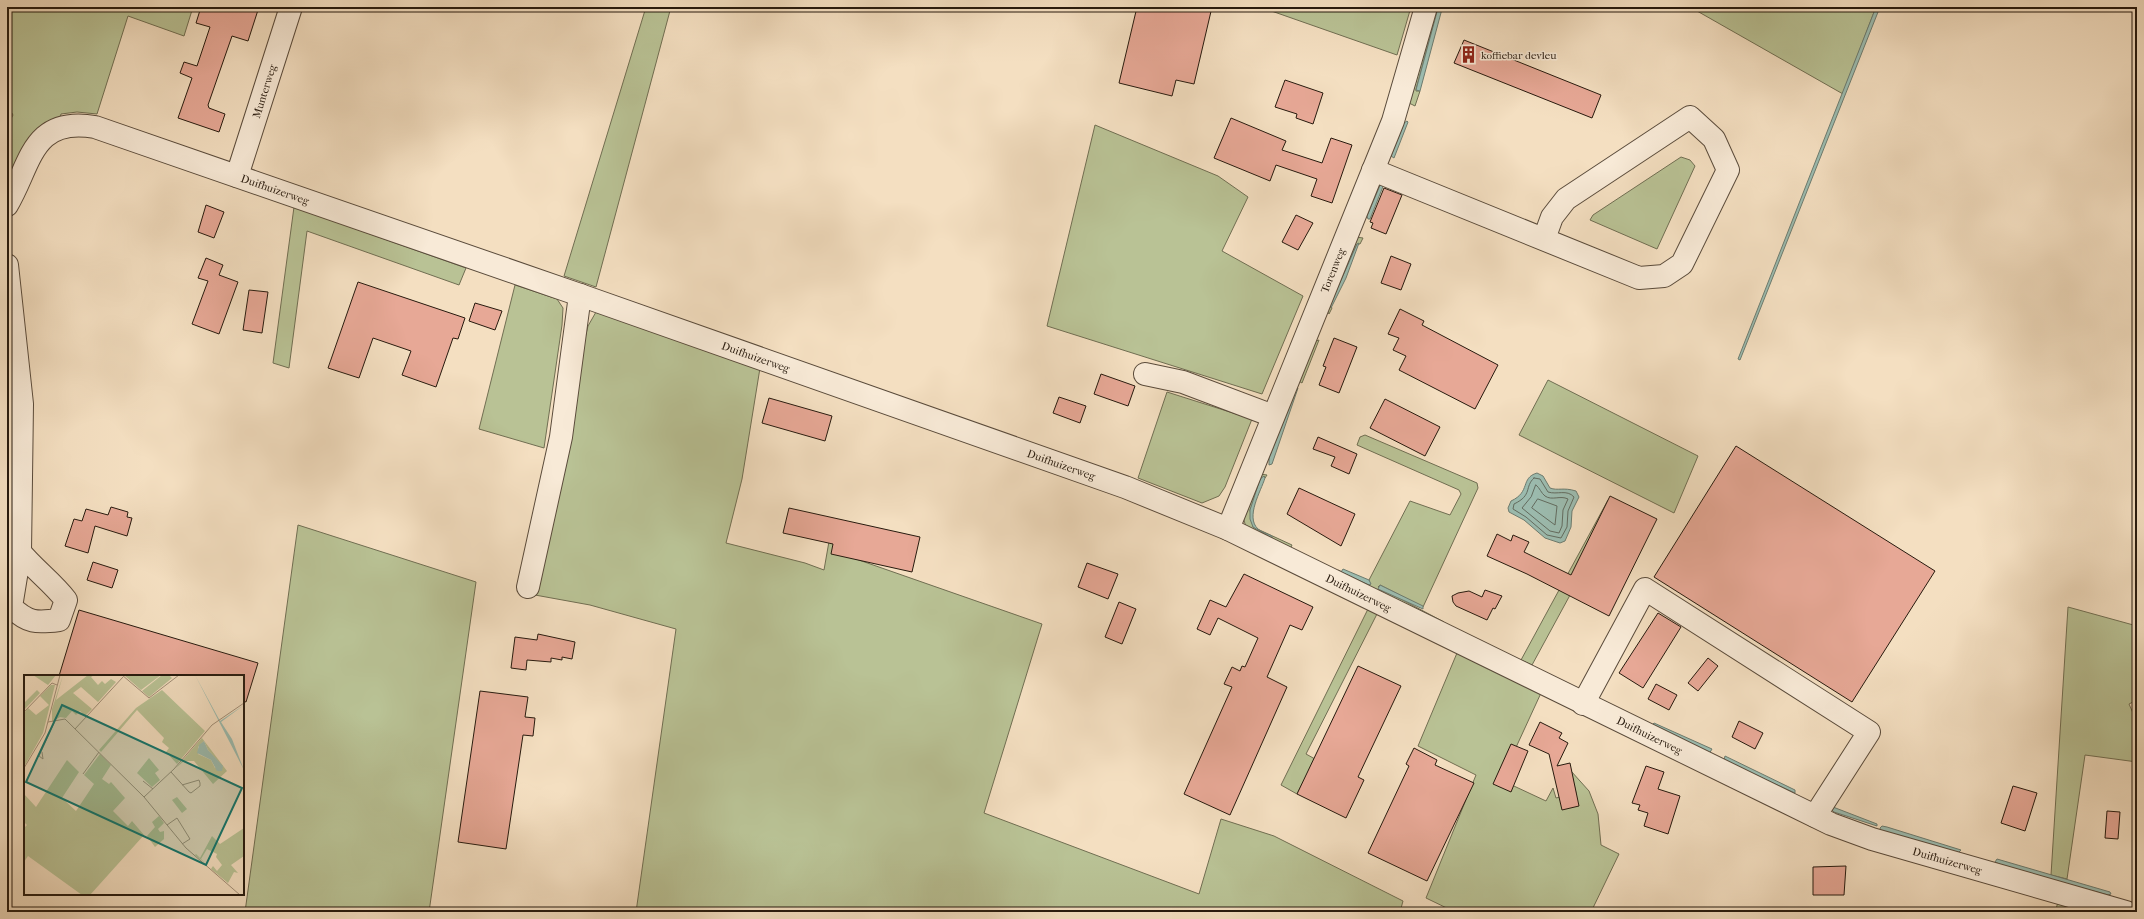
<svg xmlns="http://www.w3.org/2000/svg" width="2144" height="919" font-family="'IM FELL French Canon',serif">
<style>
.green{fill:#b9c295;stroke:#706e52}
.water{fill:#9cbdb1;stroke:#6d7c70}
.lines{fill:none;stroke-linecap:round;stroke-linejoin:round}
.shore{stroke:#626c60;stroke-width:1}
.building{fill:#e7a896;stroke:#271a0e}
.minor-casing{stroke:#5a4b3b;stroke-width:24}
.minor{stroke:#f8ead7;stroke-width:22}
.labels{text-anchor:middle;stroke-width:3;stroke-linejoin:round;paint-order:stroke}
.poi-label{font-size:11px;fill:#271a0e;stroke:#f8ead7;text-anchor:start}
.street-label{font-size:11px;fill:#271a0e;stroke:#f8ead7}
.inset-road{fill:none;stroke:#a29079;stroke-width:1}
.view{fill:#0f766e;fill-opacity:0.15;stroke:#0f766e;stroke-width:2}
.inset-edge{fill:none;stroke:#271a0e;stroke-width:2}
</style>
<rect width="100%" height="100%" fill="#f4dfc1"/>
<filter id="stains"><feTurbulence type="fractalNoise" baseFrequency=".005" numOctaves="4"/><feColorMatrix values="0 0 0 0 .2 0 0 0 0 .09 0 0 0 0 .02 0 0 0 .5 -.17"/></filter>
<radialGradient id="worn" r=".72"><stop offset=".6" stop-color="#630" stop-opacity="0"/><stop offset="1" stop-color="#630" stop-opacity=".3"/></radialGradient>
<g class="green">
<path d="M7,7H193L184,36L128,16L97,114L77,112L61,114L59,122L7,187V126L13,115L7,105Z"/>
<path d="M646,7H671L596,287L564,276Z"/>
<path d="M1260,7H1411L1397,55Z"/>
<path d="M1430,7H1442L1438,9L1416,89V91H1420L1415,106L1409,103Z"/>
<path d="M1690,7H1876L1843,94Z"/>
<path d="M1095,125L1218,176L1248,197L1222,251L1303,296L1262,394L1047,326Z"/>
<path d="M1681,157L1690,160L1695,166L1657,249L1590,220L1593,215Z"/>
<path d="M294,207L466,268L459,285L307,231L289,368L273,363Z"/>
<path d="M1356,237L1363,238L1360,244H1357L1330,305L1332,308L1329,314L1326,309Z"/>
<path d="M515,285L557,299L563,308L562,325L544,448L479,429Z"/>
<path d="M596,312L760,368L742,479L726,543L805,563L824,570L831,530L856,559L1042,624L984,813L1199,894L1221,819L1274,836L1403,901L1400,912H636L676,629L590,605L535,595L583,346L588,326Z"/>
<path d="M1319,340L1302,383L1294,378L1310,343Z"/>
<path d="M1548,380L1698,456L1674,513L1519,435Z"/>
<path d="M1167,392L1252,419L1225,487L1219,496L1202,503L1138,478Z"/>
<path d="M1365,435L1477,483L1478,488L1423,607L1380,585L1378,587L1444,622L1442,628L1338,573V570L1370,585L1369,580L1410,501L1450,515L1461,494L1459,490L1357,445L1360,437Z"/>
<path d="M1260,474L1267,475L1265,478L1264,476L1250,510L1253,527L1292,545L1289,552L1246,527L1243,517Z"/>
<path d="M1608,500L1619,505L1532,665L1521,660Z"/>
<path d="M298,525L476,582L429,912H245Z"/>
<path d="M2068,607L2137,626V700L2129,704L2137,722V762L2085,755L2067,879L2051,875Z"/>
<path d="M1368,609L1377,614L1306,754L1315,759L1297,794L1281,785Z"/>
<path d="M1457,653L1541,693L1501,780L1546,801L1553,788L1556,798L1576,793L1571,771L1589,791L1598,814L1601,845L1619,854L1591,912H1455L1426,898L1476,775L1418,746Z"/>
<path d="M2059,899L2079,905L2077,912H2055Z"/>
</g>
<g class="water">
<path d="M1876,7H1880L1740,360L1738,359Z"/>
<path d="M1438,8L1442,9L1420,91L1416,90Z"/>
<path d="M1407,121L1408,122L1394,158L1391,156L1404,123Z"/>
<path d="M1381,183L1384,184L1370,219H1368L1367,216Z"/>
<path d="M1359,243L1346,278L1331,308L1330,305L1357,244Z"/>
<path d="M1298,388L1272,464L1269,465V458L1295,390Z"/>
<path d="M1537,473L1543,476L1550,488C1558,491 1563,487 1576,491L1579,497L1572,511L1571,527L1565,541L1560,543L1545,538L1524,520L1509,512L1508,508L1511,501C1531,492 1520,478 1537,473Z"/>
<path d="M1264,476L1265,478C1261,491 1245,517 1258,529C1261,532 1268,534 1272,536V538L1253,527L1250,519V510L1260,479Z"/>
<path d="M1343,569L1369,580L1371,584L1369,585L1341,572Z"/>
<path d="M1380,585L1423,606V609L1378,589Z"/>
<path d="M1654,723L1712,749L1709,754L1652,725Z"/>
<path d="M1725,756L1795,790V793L1727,762L1724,760Z"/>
<path d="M1833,807L1877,824V826L1834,812L1831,809Z"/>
<path d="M1882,826L1887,827L1961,850L1958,853L1881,831L1880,828Z"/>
<path d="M1997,859L2110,892L2111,894L2108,895L2006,867L1995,862Z"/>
</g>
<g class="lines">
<g class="shore">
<path d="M1534,478L1540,479L1548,492C1557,495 1567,489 1574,497L1568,511L1567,527L1561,538L1547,535L1526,517L1513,509L1514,504C1533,495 1524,487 1534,478Z"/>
<path d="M1536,485C1540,488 1541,493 1545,496C1552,501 1560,495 1568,499L1563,510L1562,526L1559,533L1550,531L1522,508L1531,497Z"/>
<path d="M1538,499L1557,506L1555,525L1532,508Z"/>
</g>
</g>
<g class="building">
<path d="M201,7H251L258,10L248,41L232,36L208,105L209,108L225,114L219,132L178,118L192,78L180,73L184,62L197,66L210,27L196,23Z"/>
<path d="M1137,7H1212L1194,84L1176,80L1172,96L1119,83Z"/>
<path d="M1464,40L1601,95L1592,118L1454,63Z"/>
<path d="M1285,80L1323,93L1313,124L1296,118L1297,114L1275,107Z"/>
<path d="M1231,118L1286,141L1282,150L1322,163L1331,138L1352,145L1332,203L1311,196L1317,179L1276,165L1270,181L1214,158Z"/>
<path d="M1384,188L1402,195L1386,234L1371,228L1373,223L1370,222Z"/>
<path d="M206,205L224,212L214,238L198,232Z"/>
<path d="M1296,215L1313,223L1298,250L1282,242Z"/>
<path d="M1391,256L1411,264L1401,290L1381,283Z"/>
<path d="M206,258L223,265L219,275L238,282L219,334L192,324L208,281L198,278Z"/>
<path d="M358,282L465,318L458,339L453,338L436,387L402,375L411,351L373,338L359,378L328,368Z"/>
<path d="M249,290L268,292L262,333L243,330Z"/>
<path d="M475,303L502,311L495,330L469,321Z"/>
<path d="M1400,309L1424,321L1422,325L1498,365L1475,409L1399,370L1406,356L1393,350L1399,338L1388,334Z"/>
<path d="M1334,338L1357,347L1339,393L1319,385L1326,367L1323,366Z"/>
<path d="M1101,374L1135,386L1128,406L1094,394Z"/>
<path d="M1059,397L1086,406L1080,423L1053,413Z"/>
<path d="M769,398L832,416L825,441L762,423Z"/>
<path d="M1385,399L1440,427L1425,456L1370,428Z"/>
<path d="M1318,437L1357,454L1349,474L1331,466L1335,457L1313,449Z"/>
<path d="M1736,446L1935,571L1852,702L1654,577Z"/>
<path d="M1299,488L1355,514L1341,546L1287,514Z"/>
<path d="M1610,496L1657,519L1609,616L1527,574L1487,556L1497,534L1511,541L1513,535L1529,542L1524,552L1571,575Z"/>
<path d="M111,507L128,512L127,517L132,518L127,536L95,526L88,553L65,546L74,519L82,521L86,509L108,515Z"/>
<path d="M789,508L920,537L912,572L831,554L833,544L783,533Z"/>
<path d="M93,562L118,570L112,588L87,580Z"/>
<path d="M1087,563L1118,574L1108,599L1078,587Z"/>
<path d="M1244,574L1313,607L1302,630L1290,625L1267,677L1287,687L1230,815L1184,794L1232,687L1224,684L1232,667L1240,671L1242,666L1245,667L1258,638L1218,618L1210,635L1197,629L1210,600L1226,607Z"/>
<path d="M1485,590L1502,596L1495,609L1493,608L1487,620L1456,606L1453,602L1452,596L1458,593L1469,591L1482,597Z"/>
<path d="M1119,602L1136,609L1122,644L1105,637Z"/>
<path d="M79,610L258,663L246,702L243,701V676H59Z"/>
<path d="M1658,613L1681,627L1643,688L1619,673Z"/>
<path d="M538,634L575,642L572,659L562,657V660L551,658V662L527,660L526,670L511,668L515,637L537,640Z"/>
<path d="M1708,658L1718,666L1698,691L1688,683Z"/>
<path d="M1358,666L1401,686L1358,777L1364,780L1346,818L1297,794Z"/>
<path d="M1656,684L1677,695L1669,710L1648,699Z"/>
<path d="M480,691L528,697L525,717L535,718L533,736L523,735L506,849L458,842Z"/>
<path d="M1739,721L1763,733L1755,749L1732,737Z"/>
<path d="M1540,722L1562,733L1559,738L1568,743L1557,766L1570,763L1579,806L1562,810L1549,754L1529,745Z"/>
<path d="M1511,744L1528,751L1511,792L1493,784Z"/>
<path d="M1414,748L1437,760L1435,765L1474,783L1427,881L1368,853L1409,766L1406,764Z"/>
<path d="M1646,766L1664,772L1658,789L1680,796L1668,834L1644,826L1648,813L1638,810L1640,805L1632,803Z"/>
<path d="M2013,786L2037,793L2025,831L2001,823Z"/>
<path d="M2107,811L2120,812L2118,839L2105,838Z"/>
<path d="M1846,866L1844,895H1813V867Z"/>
</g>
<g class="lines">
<defs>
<g id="minor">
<path d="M1373,170L1639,278L1664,276L1682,264L1728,170L1714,139L1690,117L1566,199L1552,217L1544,239"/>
<path id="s1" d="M237,176L291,7"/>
<path id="s2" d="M7,205C31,165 31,116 95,127L580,295L1125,487L1228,529L1831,824L1872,839L2126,912"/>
<path d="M7,265L22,404L20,552L11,607C28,623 36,623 59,620L66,600C52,582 35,570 20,552"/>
<path d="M1145,374L1183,382L1273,416"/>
<path id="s3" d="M1228,529L1393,121L1426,7"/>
<path d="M528,587L561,437L580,295"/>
<path d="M1583,704L1645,589L1869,732L1815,816"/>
</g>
</defs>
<use href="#minor" class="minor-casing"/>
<use href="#minor" class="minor"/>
</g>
<defs>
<symbol id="building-bare" viewBox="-9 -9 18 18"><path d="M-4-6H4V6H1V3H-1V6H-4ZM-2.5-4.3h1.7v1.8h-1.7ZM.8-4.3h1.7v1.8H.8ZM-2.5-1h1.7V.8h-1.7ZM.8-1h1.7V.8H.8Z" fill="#8f2418" stroke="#f8ead7" stroke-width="2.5" paint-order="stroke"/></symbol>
</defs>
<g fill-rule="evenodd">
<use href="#building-bare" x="1456" y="42" width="25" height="25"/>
</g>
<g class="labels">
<g class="poi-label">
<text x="1481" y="59">koffiebar devleu</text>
</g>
<g class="street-label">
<text dy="4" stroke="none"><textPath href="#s1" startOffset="89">Munterweg</textPath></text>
<text dy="4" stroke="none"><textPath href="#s2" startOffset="322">Duifhuizerweg</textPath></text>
<text dy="4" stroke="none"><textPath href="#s3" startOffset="279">Torenweg</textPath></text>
<text dy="4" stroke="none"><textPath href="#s2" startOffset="831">Duifhuizerweg</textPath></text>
<text dy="4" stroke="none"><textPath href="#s2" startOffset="1155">Duifhuizerweg</textPath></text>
<text dy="4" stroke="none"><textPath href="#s2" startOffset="1479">Duifhuizerweg</textPath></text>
<text dy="4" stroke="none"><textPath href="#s2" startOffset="1803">Duifhuizerweg</textPath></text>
<text dy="4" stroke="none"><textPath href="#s2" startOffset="2127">Duifhuizerweg</textPath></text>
</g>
</g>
<g transform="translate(24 675)">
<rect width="220" height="220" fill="#f4dfc1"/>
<path d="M9,0H32L24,10ZM39,0L32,25L64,0H70L67,2L74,10L78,6L81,9L87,4L92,7L74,27L57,12L49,18L68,34L61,41L56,36L52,40L48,36L42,43L36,42L28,47V34ZM100,0H137L117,15ZM138,0H145L148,3L125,22L118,16ZM27,10H31L19,58L0,92V38L4,33L12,40L25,30L16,21ZM13,15L16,18L0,35V28ZM138,15L181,56L153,89L142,77L145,73L138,67L140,63L113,35L77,77L75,75L112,33ZM187,52L178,63L203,96L189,109L170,86H160L152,93ZM180,66L184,75L199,92L191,93L187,85L174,79V72ZM76,79L87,90L78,104L85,109L87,107L101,123L89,136L104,151L108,146L120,160L66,220H58L4,181L0,187V153L3,150L0,147V119L12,132L43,85L55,97L38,123L52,136L70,109L60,100ZM125,83L135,95L131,98L136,105L128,112L113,98ZM153,122L163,134L158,138L148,125ZM135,141L140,148L134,154L136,157L140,156V164L131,172L123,161L131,152L128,147ZM220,153V181L207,190L214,198L210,197L204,208L187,194L189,191L193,196L198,190L192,182L193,179L183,174L177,184L181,188L171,180L172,179L176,183L188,161L196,169Z" fill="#b9c295" fill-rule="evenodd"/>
<path d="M171,0L196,46L220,30L197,47L208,64L220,95ZM180,66L184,75L199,91L198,96H193L187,85L173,78L175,70Z" fill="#9cbdb1"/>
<path class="inset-road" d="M98,0L125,23L155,0M0,37L28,8L33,10M24,47L41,44L120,122L162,173L216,220M51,54L99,2M18,77L19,84L15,81L30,48M0,93L21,58L36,0M147,97L165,117L167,118L176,111V108L175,105L158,110M59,99L75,77M119,106L129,114M120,122L150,94L188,50L220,28M143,150L153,143L166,164L158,169"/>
<path class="view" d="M38,30L218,113L182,190L2,107Z"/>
<rect width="220" height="220" class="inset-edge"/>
</g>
<rect width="2144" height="919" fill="none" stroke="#f4dfc1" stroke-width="24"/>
<rect x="8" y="8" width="2128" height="903" fill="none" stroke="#271a0e" stroke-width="2"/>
<rect x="12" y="12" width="2120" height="895" fill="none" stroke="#271a0e"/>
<rect width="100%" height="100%" filter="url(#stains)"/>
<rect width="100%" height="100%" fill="url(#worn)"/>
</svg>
